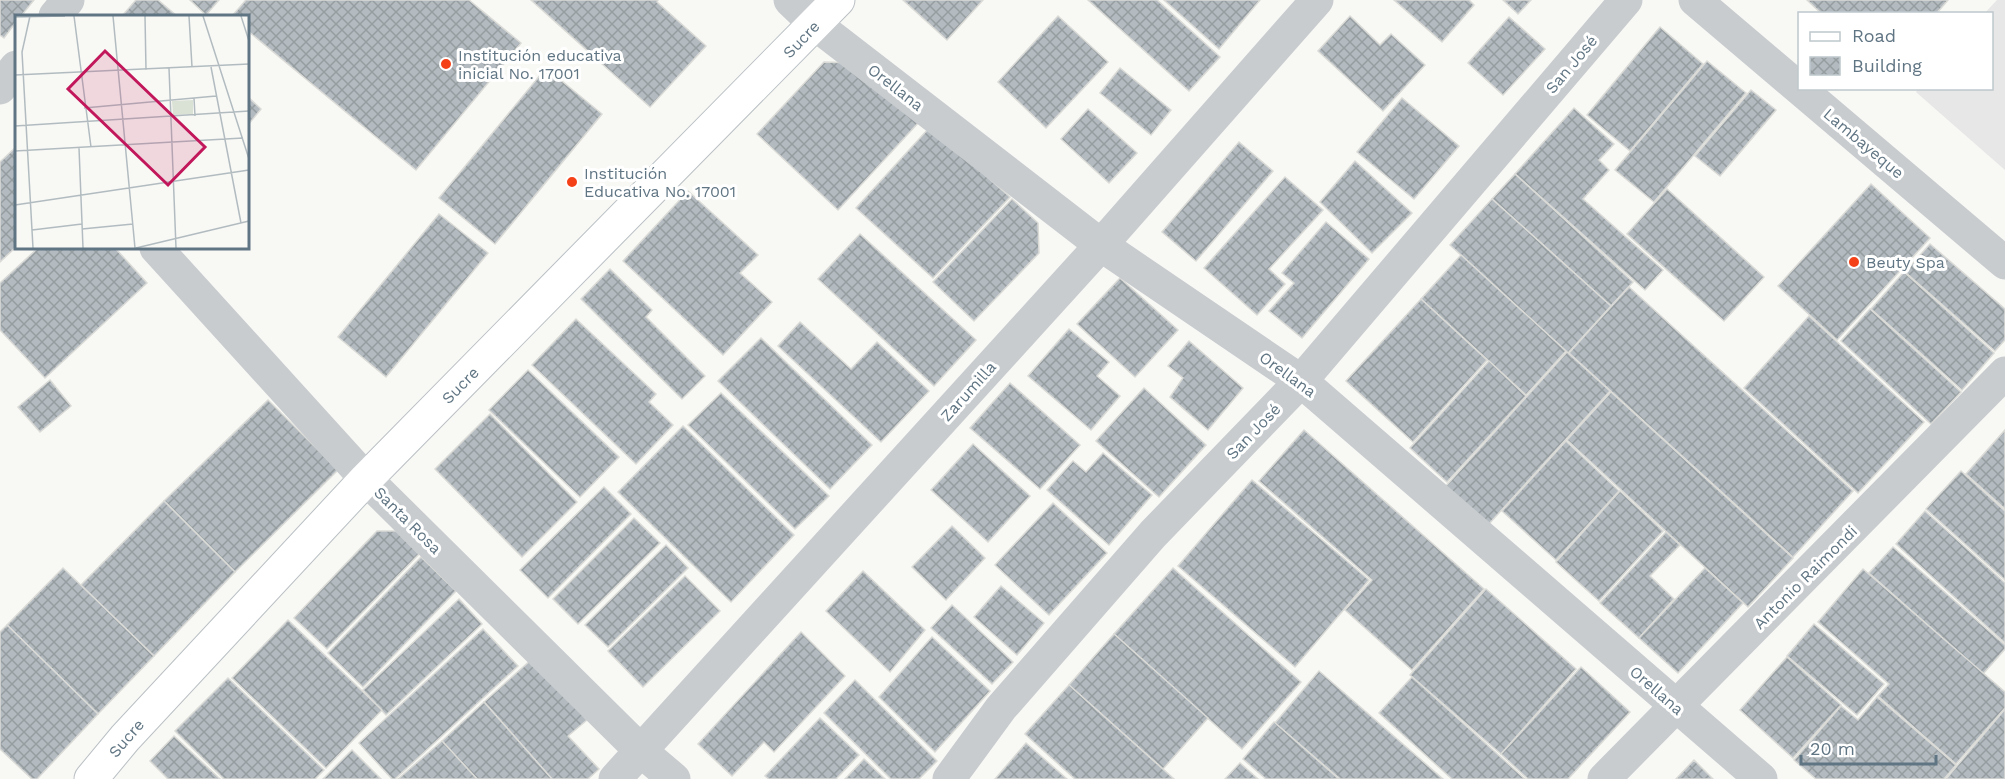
<svg xmlns="http://www.w3.org/2000/svg" width="2005" height="779" font-family="'Work Sans',sans-serif">
<style>
.built{fill:#e6e7e6}
.building{fill:url(#building-cross-hatch);stroke:#dadad7;stroke-width:1.5}
.lines{fill:none;stroke-linecap:round;stroke-linejoin:round}
.secondary-casing{stroke:#bac0c4;stroke-width:35}
.street{stroke:#c8cccf;stroke-width:33}
.secondary{stroke:#fff;stroke-width:33}
.poi-dot{fill:#f54118;stroke:#fff;stroke-width:2}
.labels{text-anchor:middle;stroke-width:6;stroke-linejoin:round;paint-order:stroke}
.street-label{font-size:16px;fill:#607583;stroke:#fff}
.poi-label{font-size:16px;fill:#607583;stroke:#fff;text-anchor:start}
.inset-road{fill:none;stroke:#b2bcc0;stroke-width:1.5}
.view{fill:#c2185b;fill-opacity:0.15;stroke:#c2185b;stroke-width:3}
.inset-edge{fill:none;stroke:#607583;stroke-width:3}
</style>
<defs>
<pattern id="building-cross-hatch" width="8" height="8" patternUnits="userSpaceOnUse" patternTransform="scale(1.5)"><rect width="8" height="8" fill="#b3bbc0"/><path d="M0 0l8 8M0 8l8-8" fill="none" stroke="#959da1"/></pattern>
</defs>
<rect width="100%" height="100%" fill="#f8f8f5"/>
<path class="built" d="M1997,0H2005V170L1916,92L1919,88H1992V14L1985,13Z"/>
<g class="building">
<path d="M0,0H34L21,16H16V22L4,38L0,35Z"/>
<path d="M136,0H158L177,16H122Z"/>
<path d="M190,0H219L206,15Z"/>
<path d="M246,0H469L521,43L416,170L248,31V16H232Z"/>
<path d="M531,0H658L657,2L706,46L650,107Z"/>
<path d="M903,0H983L947,40Z"/>
<path d="M1088,0H1157L1220,57L1189,91Z"/>
<path d="M1164,0H1260L1219,49Z"/>
<path d="M1394,0H1469L1474,5L1442,42Z"/>
<path d="M1503,0H1531L1518,14Z"/>
<path d="M1807,0H1948L1936,14H1822Z"/>
<path d="M1058,16L1108,62L1046,128L998,82Z"/>
<path d="M1350,16L1380,45L1391,34L1425,65L1383,111L1318,51Z"/>
<path d="M1509,17L1545,49L1503,95L1468,63Z"/>
<path d="M1660,27L1703,64L1630,151L1587,115Z"/>
<path d="M1707,61L1746,93L1654,202L1615,170Z"/>
<path d="M824,62L855,63L919,122L838,210L757,134Z"/>
<path d="M546,68L602,114L495,244L439,198Z"/>
<path d="M1120,68L1171,110L1151,135L1100,93Z"/>
<path d="M1751,90L1776,110L1720,176L1695,156Z"/>
<path d="M248,97L261,109L248,125Z"/>
<path d="M1402,98L1459,146L1414,199L1357,152Z"/>
<path d="M1574,108L1614,144L1599,160L1609,170L1583,199L1663,270L1645,290L1515,174Z"/>
<path d="M1088,109L1137,153L1109,183L1061,139Z"/>
<path d="M930,127L1010,197L933,278L856,208Z"/>
<path d="M1239,142L1273,171L1196,261L1162,232Z"/>
<path d="M16,147V247L0,262V162Z"/>
<path d="M1355,161L1412,213L1372,253L1320,202Z"/>
<path d="M1515,174L1633,282L1611,306L1492,199Z"/>
<path d="M1285,177L1323,210L1269,269L1285,284L1257,315L1204,268Z"/>
<path d="M1871,184L1930,238L1837,340L1778,286Z"/>
<path d="M1667,189L1764,277L1724,321L1627,234Z"/>
<path d="M688,191L758,255L740,273L772,302L723,355L623,261Z"/>
<path d="M1012,199L1038,223L1039,253L974,321L933,282Z"/>
<path d="M1492,199L1611,306L1568,353L1450,245Z"/>
<path d="M439,214L488,253L386,377L338,337Z"/>
<path d="M1326,222L1369,259L1302,338L1269,311L1294,283L1282,273Z"/>
<path d="M860,234L976,340L934,386L818,279Z"/>
<path d="M1930,244L2005,309V340L1995,351L1905,272Z"/>
<path d="M38,248H115L147,283L45,378L0,330V283Z"/>
<path d="M1461,255L1566,351L1526,395L1421,299Z"/>
<path d="M610,269L652,310L646,317L705,376L682,399L581,299Z"/>
<path d="M1904,272L1994,353L1962,390L1871,309Z"/>
<path d="M1120,278L1178,330L1135,377L1077,324Z"/>
<path d="M1629,287L1853,491L1793,557L1569,353Z"/>
<path d="M1421,299L1487,360L1413,442L1346,381Z"/>
<path d="M1870,309L1961,392L1931,424L1841,341Z"/>
<path d="M1809,316L1924,422L1858,493L1744,388Z"/>
<path d="M576,319L656,394L649,402L673,425L636,464L532,365Z"/>
<path d="M800,322L851,369L877,342L929,391L881,442L778,346Z"/>
<path d="M1069,329L1109,362L1097,376L1120,396L1091,430L1028,376Z"/>
<path d="M761,338L872,445L830,489L718,381Z"/>
<path d="M1189,341L1243,388L1208,430L1170,397L1183,378L1168,366Z"/>
<path d="M1567,352L1610,391L1488,525L1445,487Z"/>
<path d="M1489,361L1526,396L1447,482L1410,448Z"/>
<path d="M528,370L619,457L580,497L489,410Z"/>
<path d="M50,380L71,406L40,432L18,407Z"/>
<path d="M1010,383L1080,445L1040,489L970,428Z"/>
<path d="M1144,388L1206,445L1159,497L1096,441Z"/>
<path d="M1611,392L1793,558L1748,607L1567,440Z"/>
<path d="M721,393L829,496L795,529L688,425Z"/>
<path d="M268,400L338,470L235,572L164,501Z"/>
<path d="M490,414L577,502L522,557L435,469Z"/>
<path d="M683,426L794,535L731,602L618,492Z"/>
<path d="M1304,430L1484,589L1412,670L1345,610L1372,580L1259,481Z"/>
<path d="M2005,430V509L1966,474Z"/>
<path d="M1566,441L1619,491L1556,560L1502,511Z"/>
<path d="M973,444L1030,496L988,542L931,490Z"/>
<path d="M1103,453L1152,495L1109,545L1047,490L1073,461L1086,472Z"/>
<path d="M1961,471L2005,511V580L1926,509Z"/>
<path d="M1252,480L1369,580L1295,667L1178,566Z"/>
<path d="M604,487L631,514L548,598L520,570Z"/>
<path d="M1620,491L1663,531L1599,601L1556,562Z"/>
<path d="M164,501L235,572L154,656L81,585Z"/>
<path d="M1053,503L1107,553L1049,615L995,565Z"/>
<path d="M1925,511L2005,583V643L1896,544Z"/>
<path d="M634,518L660,543L578,624L553,599Z"/>
<path d="M952,526L985,558L946,600L912,567Z"/>
<path d="M377,531H396L419,554L327,649L294,618Z"/>
<path d="M1666,532L1680,545L1650,576L1674,599L1639,638L1600,603Z"/>
<path d="M666,545L688,568L608,647L585,625Z"/>
<path d="M1893,547L2005,645V649L1983,674L1869,573Z"/>
<path d="M421,557L456,591L363,687L328,653Z"/>
<path d="M63,568L154,656L98,714L7,625Z"/>
<path d="M1173,568L1301,682L1242,749L1114,634Z"/>
<path d="M1705,568L1743,603L1678,673L1639,638Z"/>
<path d="M1863,569L2005,692V708L1956,764L1878,696L1889,684L1818,622Z"/>
<path d="M863,571L925,630L890,672L826,611Z"/>
<path d="M685,576L720,611L643,687L608,651Z"/>
<path d="M1001,586L1044,623L1017,655L974,617Z"/>
<path d="M1486,589L1576,669L1501,754L1410,675Z"/>
<path d="M459,599L482,624L386,715L363,690Z"/>
<path d="M952,605L1013,662L992,684L931,628Z"/>
<path d="M288,620L382,710L326,768L232,678Z"/>
<path d="M1814,624L1884,684L1857,715L1787,656Z"/>
<path d="M7,625L98,714L37,779H32L0,749V632Z"/>
<path d="M483,629L518,666L395,779H392L359,743Z"/>
<path d="M801,632L845,676L774,752L764,742L732,776L698,744Z"/>
<path d="M1114,634L1208,718L1163,769L1069,685Z"/>
<path d="M932,637L990,691L935,752L879,697Z"/>
<path d="M1787,657L1841,705L1793,758L1740,710Z"/>
<path d="M532,659L587,720L568,736L599,769L588,779H552L484,702Z"/>
<path d="M1581,667L1630,712L1568,779H1528L1501,754Z"/>
<path d="M1319,671L1443,779H1340L1275,723Z"/>
<path d="M1412,677L1525,779H1452L1379,713Z"/>
<path d="M228,678L324,770L315,779H224L175,731Z"/>
<path d="M855,680L937,761L919,779H891L824,713Z"/>
<path d="M1069,685L1174,779H1075L1025,734Z"/>
<path d="M1877,697L1956,765L1944,779H1816L1794,760L1841,706L1858,720Z"/>
<path d="M484,702L552,779H477L442,741Z"/>
<path d="M2005,709V779H1946Z"/>
<path d="M820,718L859,755L836,779H769L765,776Z"/>
<path d="M1274,722L1339,779H1266L1243,759Z"/>
<path d="M174,736L220,779H168L150,761Z"/>
<path d="M442,741L477,779H398Z"/>
<path d="M1026,743L1067,779H995Z"/>
<path d="M352,750L381,779H323Z"/>
<path d="M864,759L885,779H845Z"/>
<path d="M1694,760L1713,779H1676Z"/>
<path d="M1240,763L1258,779H1225Z"/>
</g>
<g class="lines">
<defs>
<path id="secondary" d="M91,779L125,738L366,479L838,0"/>
</defs>
<use href="#secondary" class="secondary-casing"/>
<g class="street">
<path d="M790,0L815,24L1101,245L1301,381L1761,779"/>
<path d="M1695,0L2005,263"/>
<path d="M55,16L68,0"/>
<path d="M0,88L16,67"/>
<path d="M156,248L366,479L641,751L674,779"/>
<path d="M615,779L1101,245L1317,0"/>
<path d="M949,779L1001,708L1153,534L1301,381L1626,0"/>
<path d="M1604,779L2005,373"/>
</g>
<use href="#secondary" class="secondary"/>
</g>
<g class="poi-dot">
<circle cx="446" cy="64" r="6"/>
<circle cx="572" cy="182" r="6"/>
<circle cx="1854" cy="262" r="6"/>
</g>
<g class="labels">
<g class="street-label">
<text transform="translate(801 39) rotate(-46)" y="6">Sucre</text>
<text transform="translate(1571 64) rotate(-50)" y="6">San José</text>
<text transform="translate(896 87) rotate(38)" y="6">Orellana</text>
<text transform="translate(1864 143) rotate(40)" y="6">Lambayeque</text>
<text transform="translate(1288 374) rotate(36)" y="6">Orellana</text>
<text transform="translate(460 385) rotate(-45)" y="6">Sucre</text>
<text transform="translate(968 391) rotate(-48)" y="6">Zarumilla</text>
<text transform="translate(1253 431) rotate(-46)" y="6">San José</text>
<text transform="translate(408 520) rotate(45)" y="6">Santa Rosa</text>
<text transform="translate(1805 577) rotate(-45)" y="6">Antonio Raimondi</text>
<text transform="translate(1657 690) rotate(41)" y="6">Orellana</text>
<text transform="translate(126 738) rotate(-49)" y="6">Sucre</text>
</g>
<g class="poi-label">
<text x="458" y="61">Institución educativa<tspan x="458" dy="18">inicial No. 17001</tspan></text>
<text x="584" y="179">Institución<tspan x="584" dy="18">Educativa No. 17001</tspan></text>
<text x="1866" y="268">Beuty Spa</text>
</g>
</g>
<g transform="translate(15 15)">
<rect width="234" height="234" fill="#f8f8f5"/>
<path d="M178,85V99L158,100L157,86Z" fill="#dae1d5"/>
<path class="inset-road" d="M15,1L7,37L18,233M59,1L76,132M98,1L120,233M130,1L131,55M174,1L177,52M188,1L234,144M226,1L234,26M0,2L50,1M196,52L226,208M154,53L161,233M0,60L234,49M179,83L180,101M69,93L201,81M0,111L234,96M64,133L68,233M0,136L228,123M0,190L234,155M67,214L118,209M17,215L67,209M121,233L234,206"/>
<path class="view" d="M90,36L190,132L153,170L53,74Z"/>
<rect width="234" height="234" class="inset-edge"/>
</g>
<rect x="1798" y="12" width="195" height="78" fill="#ffffff" stroke="#bfc8cd" stroke-width="1.5"/>
<rect x="1810" y="32" width="30" height="9" fill="#ffffff" stroke="#bfc8cd" stroke-width="1.5"/>
<text x="1852" y="42" font-size="18" fill="#607583">Road</text>
<rect x="1810" y="57" width="30" height="18" fill="url(#building-cross-hatch)" stroke="#bfc8cd" stroke-width="1.5"/>
<text x="1852" y="72" font-size="18" fill="#607583">Building</text>
<path d="M1801 755v9h135v-9" fill="none" stroke="#607583" stroke-width="3"/>
<text x="1810" y="755" font-size="18" fill="#607583" stroke="#ffffff" stroke-width="4.5" paint-order="stroke">20 m</text>
</svg>
